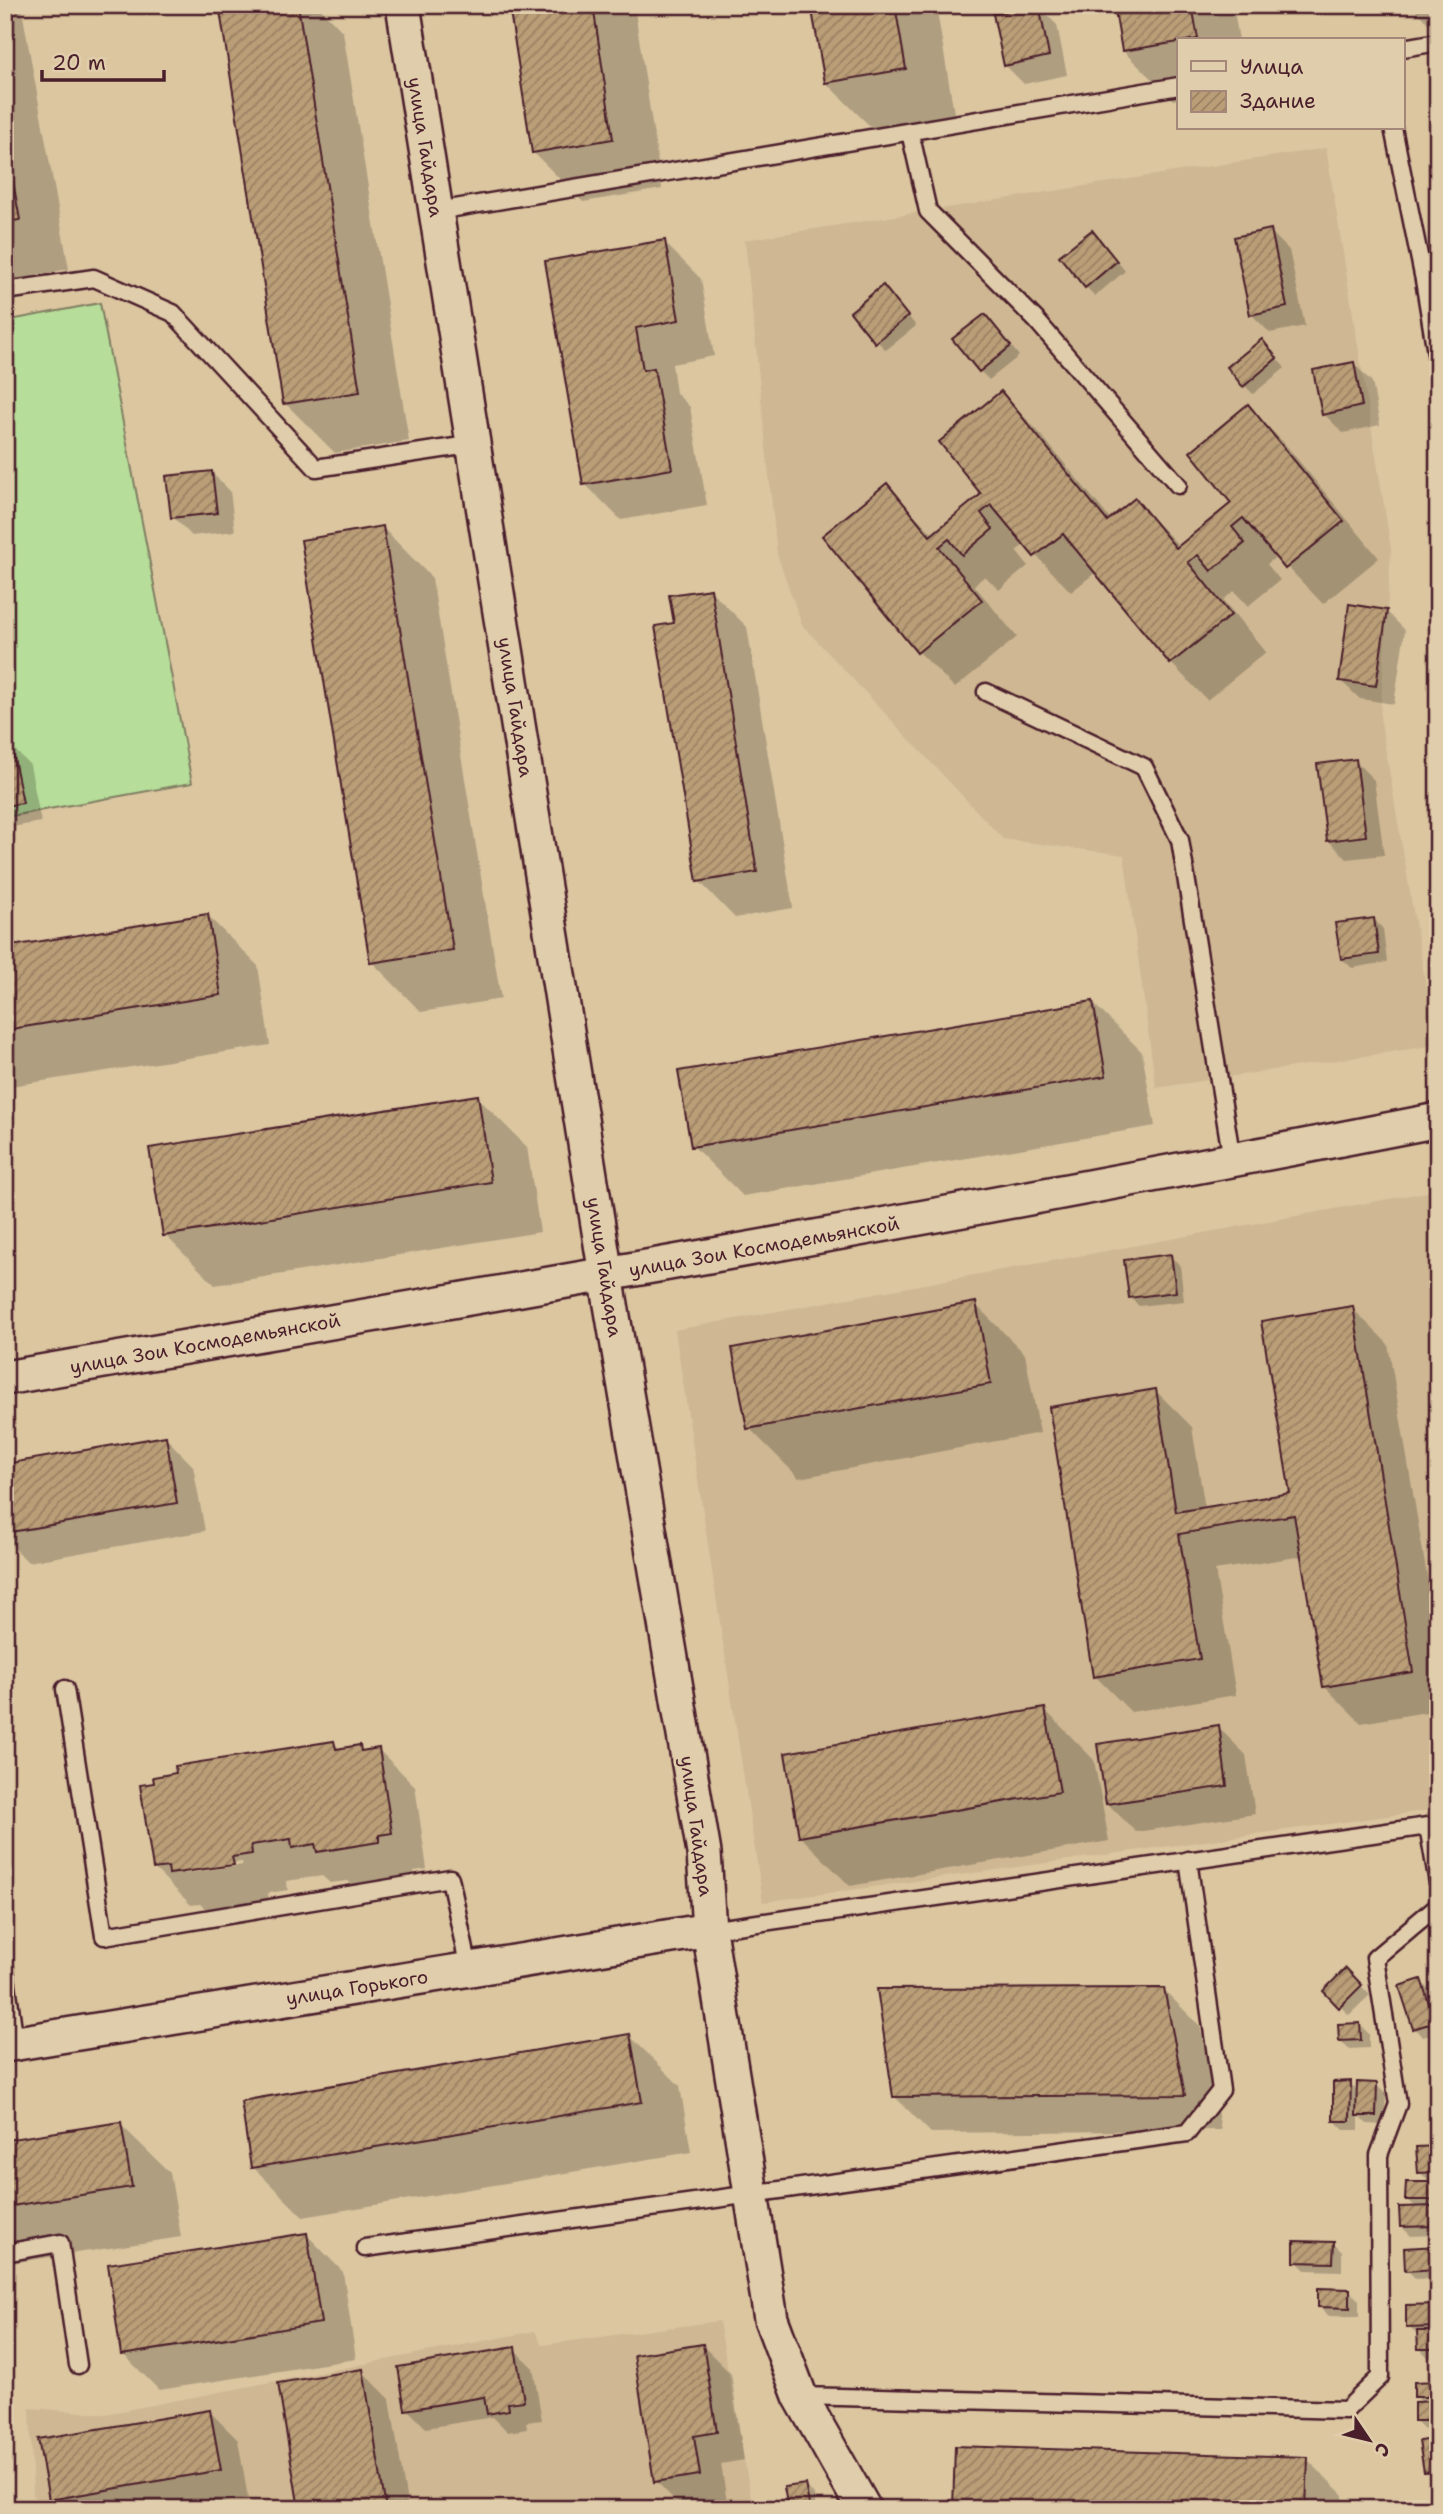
<svg xmlns="http://www.w3.org/2000/svg" width="1443" height="2514" font-family="'Shantell Sans',sans-serif">
<style>
.built{fill:#ceb792}
.pitch{fill:#b6dd99;stroke:#807e62;stroke-width:2}
.shadow{fill:#0003;fill-rule:evenodd}
.building{fill:url(#building-hatch);stroke:#4a1f2b;stroke-width:2}
.lines{fill:none;stroke-linecap:round;stroke-linejoin:round}
.service-casing{stroke:#4a1f2b;stroke-width:21}
.minor-casing{stroke:#4a1f2b;stroke-width:38}
.service{stroke:#e0cdab;stroke-width:16}
.minor{stroke:#e0cdab;stroke-width:33}
.labels{text-anchor:middle;stroke-width:5;stroke-linejoin:round;paint-order:stroke}
.street-label{font-size:19px;fill:#4a1f2b;stroke:#e0cdab}
</style>
<defs>
<pattern id="building-hatch" width="6" height="6" patternUnits="userSpaceOnUse" patternTransform="scale(1.75)"><rect width="6" height="6" fill="#ba9e77"/><path d="M-1 1l2-2M0 6l6-6M5 7l2-2" fill="none" stroke="#998062"/></pattern>
</defs>
<rect width="100%" height="100%" fill="#dbc6a0"/>
<filter id="ink" filterUnits="userSpaceOnUse"><feTurbulence type="fractalNoise" baseFrequency=".0143" numOctaves="2"/><feDisplacementMap in="SourceGraphic" scale="14" xChannelSelector="R" yChannelSelector="G"/><feConvolveMatrix kernelMatrix="1 2 1 2 8 2 1 2 1" color-interpolation-filters="sRGB"/></filter>
<g filter="url(#ink)">
<g class="built">
<path d="M1326,148L1391,549L1380,717L1436,1045L1156,1088L1124,855L1003,839L802,625L777,554L745,240Z"/>
<path d="M1438,1190V1809L763,1902L675,1330Z"/>
<path d="M719,2321L753,2509H40L33,2494L30,2408L106,2414L535,2331L542,2345Z"/>
</g>
<path class="pitch" d="M100,303L192,783L5,817V321Z"/>
<g class="shadow">
<path d="M5,5H21L69,269L5,281Z"/>
<path d="M221,5H317L343,32L409,441L335,453L285,403Z"/>
<path d="M511,5H634L662,189L583,202L533,152Z"/>
<path d="M813,5H936L955,119L876,132L826,83Z"/>
<path d="M1116,5H1233L1239,40H1179V99L1173,100L1123,51Z"/>
<path d="M1410,5H1438V33Z"/>
<path d="M1038,6L1057,25L1067,75L1024,84L1005,65Z"/>
<path d="M1270,231L1289,250L1305,326L1270,333L1251,314Z"/>
<path d="M1101,241L1125,271L1095,296L1086,287Z"/>
<path d="M664,242L701,279L714,356L672,364L676,393L690,407L707,505L621,520L585,484L547,263Z"/>
<path d="M892,296L916,326L886,350L877,341Z"/>
<path d="M994,325L1019,356L989,380L980,371Z"/>
<path d="M1271,351L1285,368L1253,394L1244,385Z"/>
<path d="M1353,363L1372,382L1380,425L1343,433L1324,414Z"/>
<path d="M1001,393L1037,430L1111,520L1135,500L1180,547L1234,503L1248,407L1284,443L1379,558L1323,604L1277,556L1267,564L1280,580L1248,606L1234,591L1223,600L1266,652L1207,700L1171,663L1096,572L1071,592L1025,544L1016,551L1028,566L999,590L985,576L974,585L1017,637L955,688L919,652L825,536L886,486L934,535L984,495Z"/>
<path d="M211,472L230,491L235,531L192,536L173,517Z"/>
<path d="M383,528L432,578L501,999L421,1012L372,962Z"/>
<path d="M711,591L747,627L793,908L735,918L699,881Z"/>
<path d="M1386,611L1405,630L1394,704L1360,699L1340,680Z"/>
<path d="M11,746L30,765L41,822L6,828L5,747Z"/>
<path d="M1355,761L1374,780L1384,855L1347,859L1328,840Z"/>
<path d="M208,916L258,966L270,1045L5,1087V948Z"/>
<path d="M1374,919L1383,929L1387,962L1352,968L1342,959Z"/>
<path d="M1093,1003L1142,1052L1155,1126L743,1196L693,1146Z"/>
<path d="M477,1097L527,1147L540,1232L215,1285L165,1235Z"/>
<path d="M1170,1256L1180,1265L1184,1301L1139,1306L1130,1297Z"/>
<path d="M975,1304L1025,1354L1040,1433L799,1478L749,1428Z"/>
<path d="M1352,1308L1388,1344L1438,1642V1710L1361,1723L1324,1686L1303,1556L1215,1570L1236,1695L1131,1712L1095,1676L1156,1391L1192,1427L1205,1509L1292,1494Z"/>
<path d="M165,1437L193,1466L205,1531L28,1562L5,1539V1465Z"/>
<path d="M1045,1710L1094,1760L1109,1841L850,1886L800,1836Z"/>
<path d="M1218,1727L1246,1755L1255,1814L1136,1832L1108,1804Z"/>
<path d="M334,1743L340,1750L359,1747L365,1752L379,1750L415,1786L427,1869L414,1871L415,1878L355,1887L348,1881L330,1883L322,1876L286,1881L288,1890L268,1893L269,1901L207,1910L200,1904L191,1905L155,1869ZM242,1862L243,1865L183,1874V1870Z"/>
<path d="M1346,1971L1370,1995L1349,2015L1325,1991Z"/>
<path d="M1420,1981L1430,1990L1438,2015V2033L1423,2037L1414,2028Z"/>
<path d="M1164,1990L1200,2026L1221,2130L931,2133L894,2096Z"/>
<path d="M1360,2025L1369,2034V2048L1349,2049L1340,2040Z"/>
<path d="M630,2036L680,2086L691,2152L303,2217L253,2167Z"/>
<path d="M1350,2083L1359,2092L1376,2085L1386,2094L1384,2125L1367,2124L1359,2116V2130H1344L1335,2121Z"/>
<path d="M120,2124L170,2173L181,2237L5,2264V2142Z"/>
<path d="M1438,2148V2235L1411,2236L1402,2227L1417,2208L1407,2199L1431,2184L1420,2172Z"/>
<path d="M307,2235L343,2272L356,2359L159,2390L123,2354Z"/>
<path d="M1333,2243L1342,2252V2271L1305,2270L1296,2261Z"/>
<path d="M1438,2248V2278L1416,2279L1407,2270Z"/>
<path d="M1350,2291L1359,2300V2317L1329,2316L1319,2307Z"/>
<path d="M1438,2306V2357L1429,2358L1420,2349L1419,2336L1408,2327Z"/>
<path d="M703,2346L731,2374L744,2460L721,2464L727,2502L683,2509L656,2481Z"/>
<path d="M514,2349L533,2368L542,2420L526,2422L527,2429L508,2432L493,2417L426,2428L407,2409Z"/>
<path d="M362,2371L390,2399L408,2509H300Z"/>
<path d="M1438,2383V2430H1425L1416,2421L1423,2403L1416,2396Z"/>
<path d="M210,2412L238,2440L248,2498L186,2509H60L51,2499Z"/>
<path d="M1438,2440V2479L1435,2480L1425,2471Z"/>
<path d="M1307,2459L1343,2495V2509H954Z"/>
<path d="M804,2485L814,2495L816,2509H790Z"/>
</g>
<g class="building">
<path d="M219,5H298L360,392L283,404Z"/>
<path d="M509,5H593L613,139L532,153Z"/>
<path d="M811,5H895L906,69L825,83Z"/>
<path d="M1039,5L1049,56L1004,66L993,14Z"/>
<path d="M1114,5H1192L1198,39L1122,51Z"/>
<path d="M5,138L20,220L5,222Z"/>
<path d="M1271,229L1287,307L1250,315L1234,237Z"/>
<path d="M1092,230L1117,261L1085,288L1059,256Z"/>
<path d="M665,240L679,320L636,328L643,370L654,368L672,469L583,485L545,261Z"/>
<path d="M883,285L908,316L875,343L850,312Z"/>
<path d="M985,314L1011,346L979,372L952,339Z"/>
<path d="M1262,339L1277,358L1243,387L1227,367Z"/>
<path d="M1354,362L1362,406L1322,415L1313,370Z"/>
<path d="M1001,391L1107,521L1135,498L1176,548L1231,503L1190,452L1248,404L1344,521L1285,569L1243,518L1232,527L1245,543L1211,571L1198,555L1188,562L1231,615L1170,664L1063,534L1034,557L991,505L981,513L993,529L962,555L949,539L939,547L982,600L917,653L822,536L887,483L930,536L981,494L939,442Z"/>
<path d="M212,471L217,513L171,518L166,476Z"/>
<path d="M383,526L453,950L370,963L301,540Z"/>
<path d="M711,589L757,872L697,882L655,626L674,623L669,595Z"/>
<path d="M1349,604L1387,610L1376,686L1339,681Z"/>
<path d="M11,744L23,803L5,806V745Z"/>
<path d="M1356,759L1366,836L1327,841L1317,764Z"/>
<path d="M208,914L221,995L5,1030V947Z"/>
<path d="M1374,918L1379,954L1341,959L1335,923Z"/>
<path d="M1093,1001L1106,1076L691,1147L678,1071Z"/>
<path d="M478,1095L491,1182L163,1236L149,1148Z"/>
<path d="M1171,1254L1176,1292L1129,1298L1124,1260Z"/>
<path d="M976,1302L991,1384L747,1429L732,1348Z"/>
<path d="M1353,1306L1413,1672L1323,1687L1294,1515L1179,1534L1200,1659L1093,1677L1049,1407L1156,1389L1176,1512L1290,1493L1261,1321Z"/>
<path d="M166,1436L177,1503L5,1533V1464Z"/>
<path d="M1045,1708L1060,1792L799,1837L785,1753Z"/>
<path d="M1219,1725L1227,1786L1106,1804L1097,1744Z"/>
<path d="M334,1741L336,1749L360,1745L361,1751L379,1748L392,1833L379,1835V1842L317,1852L315,1844L292,1848L291,1839L251,1845L252,1854L232,1857L234,1865L169,1874L168,1867L153,1869L140,1785L154,1783L153,1777L176,1773L175,1766Z"/>
<path d="M1346,1968L1362,1985L1339,2008L1323,1991Z"/>
<path d="M1421,1979L1435,2022L1413,2029L1399,1986Z"/>
<path d="M1164,1988L1185,2095L893,2097L877,1989Z"/>
<path d="M1360,2023L1361,2040L1339,2041L1338,2024Z"/>
<path d="M630,2034L642,2102L251,2168L241,2101Z"/>
<path d="M1351,2081L1350,2121H1333V2082Z"/>
<path d="M1357,2082L1377,2083L1376,2116H1356Z"/>
<path d="M121,2122L132,2187L5,2207V2140Z"/>
<path d="M1438,2146V2172L1418,2173L1416,2147Z"/>
<path d="M1406,2182H1438V2200H1405Z"/>
<path d="M1438,2206V2226L1400,2227L1399,2207Z"/>
<path d="M307,2233L321,2323L121,2355L108,2264Z"/>
<path d="M1294,2241L1334,2242L1333,2263L1294,2262Z"/>
<path d="M1438,2246V2269L1405,2271L1404,2248Z"/>
<path d="M1318,2288L1350,2289V2308L1318,2307Z"/>
<path d="M1438,2304V2327L1406,2328V2305Z"/>
<path d="M1417,2331H1438V2349H1418Z"/>
<path d="M703,2344L717,2432L694,2436L700,2475L654,2482L634,2355Z"/>
<path d="M515,2347L524,2401L508,2403L509,2410L487,2414L484,2397L405,2410L398,2367Z"/>
<path d="M363,2369L386,2509H299L278,2383Z"/>
<path d="M1438,2381V2397H1414V2382Z"/>
<path d="M1438,2401V2421H1414V2402Z"/>
<path d="M210,2410L221,2470L49,2500L38,2439Z"/>
<path d="M1438,2438V2470L1424,2472L1419,2441Z"/>
<path d="M955,2446L1308,2457L1306,2509H953Z"/>
<path d="M805,2484L810,2509H788L784,2487Z"/>
</g>
<g class="lines">
<defs>
<g id="service">
<path d="M1403,48L1438,42"/>
<path d="M1393,128L1424,280L1438,365"/>
<path d="M910,132L928,211L1036,320L1178,485"/>
<path d="M437,211L1179,86"/>
<path d="M5,291L94,278L173,313L316,468L475,444"/>
<path d="M986,692L1144,767L1180,840L1232,1160"/>
<path d="M65,1689L104,1936L450,1878L469,1969"/>
<path d="M709,1930L1428,1826L1438,1883"/>
<path d="M5,1970L15,2043"/>
<path d="M365,2248L1187,2133L1221,2090L1188,1860"/>
<path d="M5,2253L60,2243L78,2365"/>
<path d="M800,2396L1346,2410L1380,2377L1379,2155L1398,2104L1375,1958L1438,1905"/>
</g>
<g id="minor">
<path d="M403,5L606,1275L704,1853L709,1930L771,2319L800,2396L864,2509"/>
<path d="M5,1378C484,1296 962,1214 1438,1120"/>
<path d="M5,2045L709,1930"/>
</g>
</defs>
<use href="#service" class="service-casing"/>
<use href="#minor" class="minor-casing"/>
<use href="#service" class="service"/>
<use href="#minor" class="minor"/>
</g>
</g>
<g class="labels">
<g class="street-label">
<text transform="translate(426 147) rotate(81)" y="7">улица Гайдара</text>
<text transform="translate(516 707) rotate(81)" y="7">улица Гайдара</text>
<text transform="translate(764 1246) rotate(-10)" y="7">улица Зои Космодемьянской</text>
<text transform="translate(605 1267) rotate(81)" y="7">улица Гайдара</text>
<text transform="translate(205 1343) rotate(-10)" y="7">улица Зои Космодемьянской</text>
<text transform="translate(697 1826) rotate(82)" y="7">улица Гайдара</text>
<text transform="translate(357 1987) rotate(-9)" y="7">улица Горького</text>
</g>
</g>
<rect width="1443" height="2514" fill="none" stroke="#e0cdab" stroke-width="28"/>
<rect x="14" y="14" width="1415" height="2486" fill="none" stroke="#4a1f2b" stroke-width="2.5" filter="url(#ink)"/>
<rect x="1177" y="38" width="228" height="91" fill="#e0cdab" stroke="#a48778" stroke-width="2"/>
<rect x="1191" y="61" width="35" height="10" fill="#e0cdab" stroke="#a48778" stroke-width="2"/>
<text x="1240" y="74" font-size="21" fill="#4a1f2b">Улица</text>
<rect x="1191" y="91" width="35" height="21" fill="url(#building-hatch)" stroke="#a48778" stroke-width="2"/>
<text x="1240" y="108" font-size="21" fill="#4a1f2b">Здание</text>
<g transform="translate(1369 2440) rotate(125)" stroke="#e0cdab" stroke-width="5" paint-order="stroke">
<path d="M0-5L12 26L0 18L-12 26Z" fill="#4a1f2b"/>
<text y="-10" font-size="19" font-weight="bold" text-anchor="middle" fill="#4a1f2b">С</text>
</g>
<path d="M42 70v10h122v-10" fill="none" stroke="#4a1f2b" stroke-width="3.5"/>
<text x="52" y="70" font-size="21" fill="#4a1f2b" stroke="#e0cdab" stroke-width="5" paint-order="stroke">20 m</text>
</svg>
